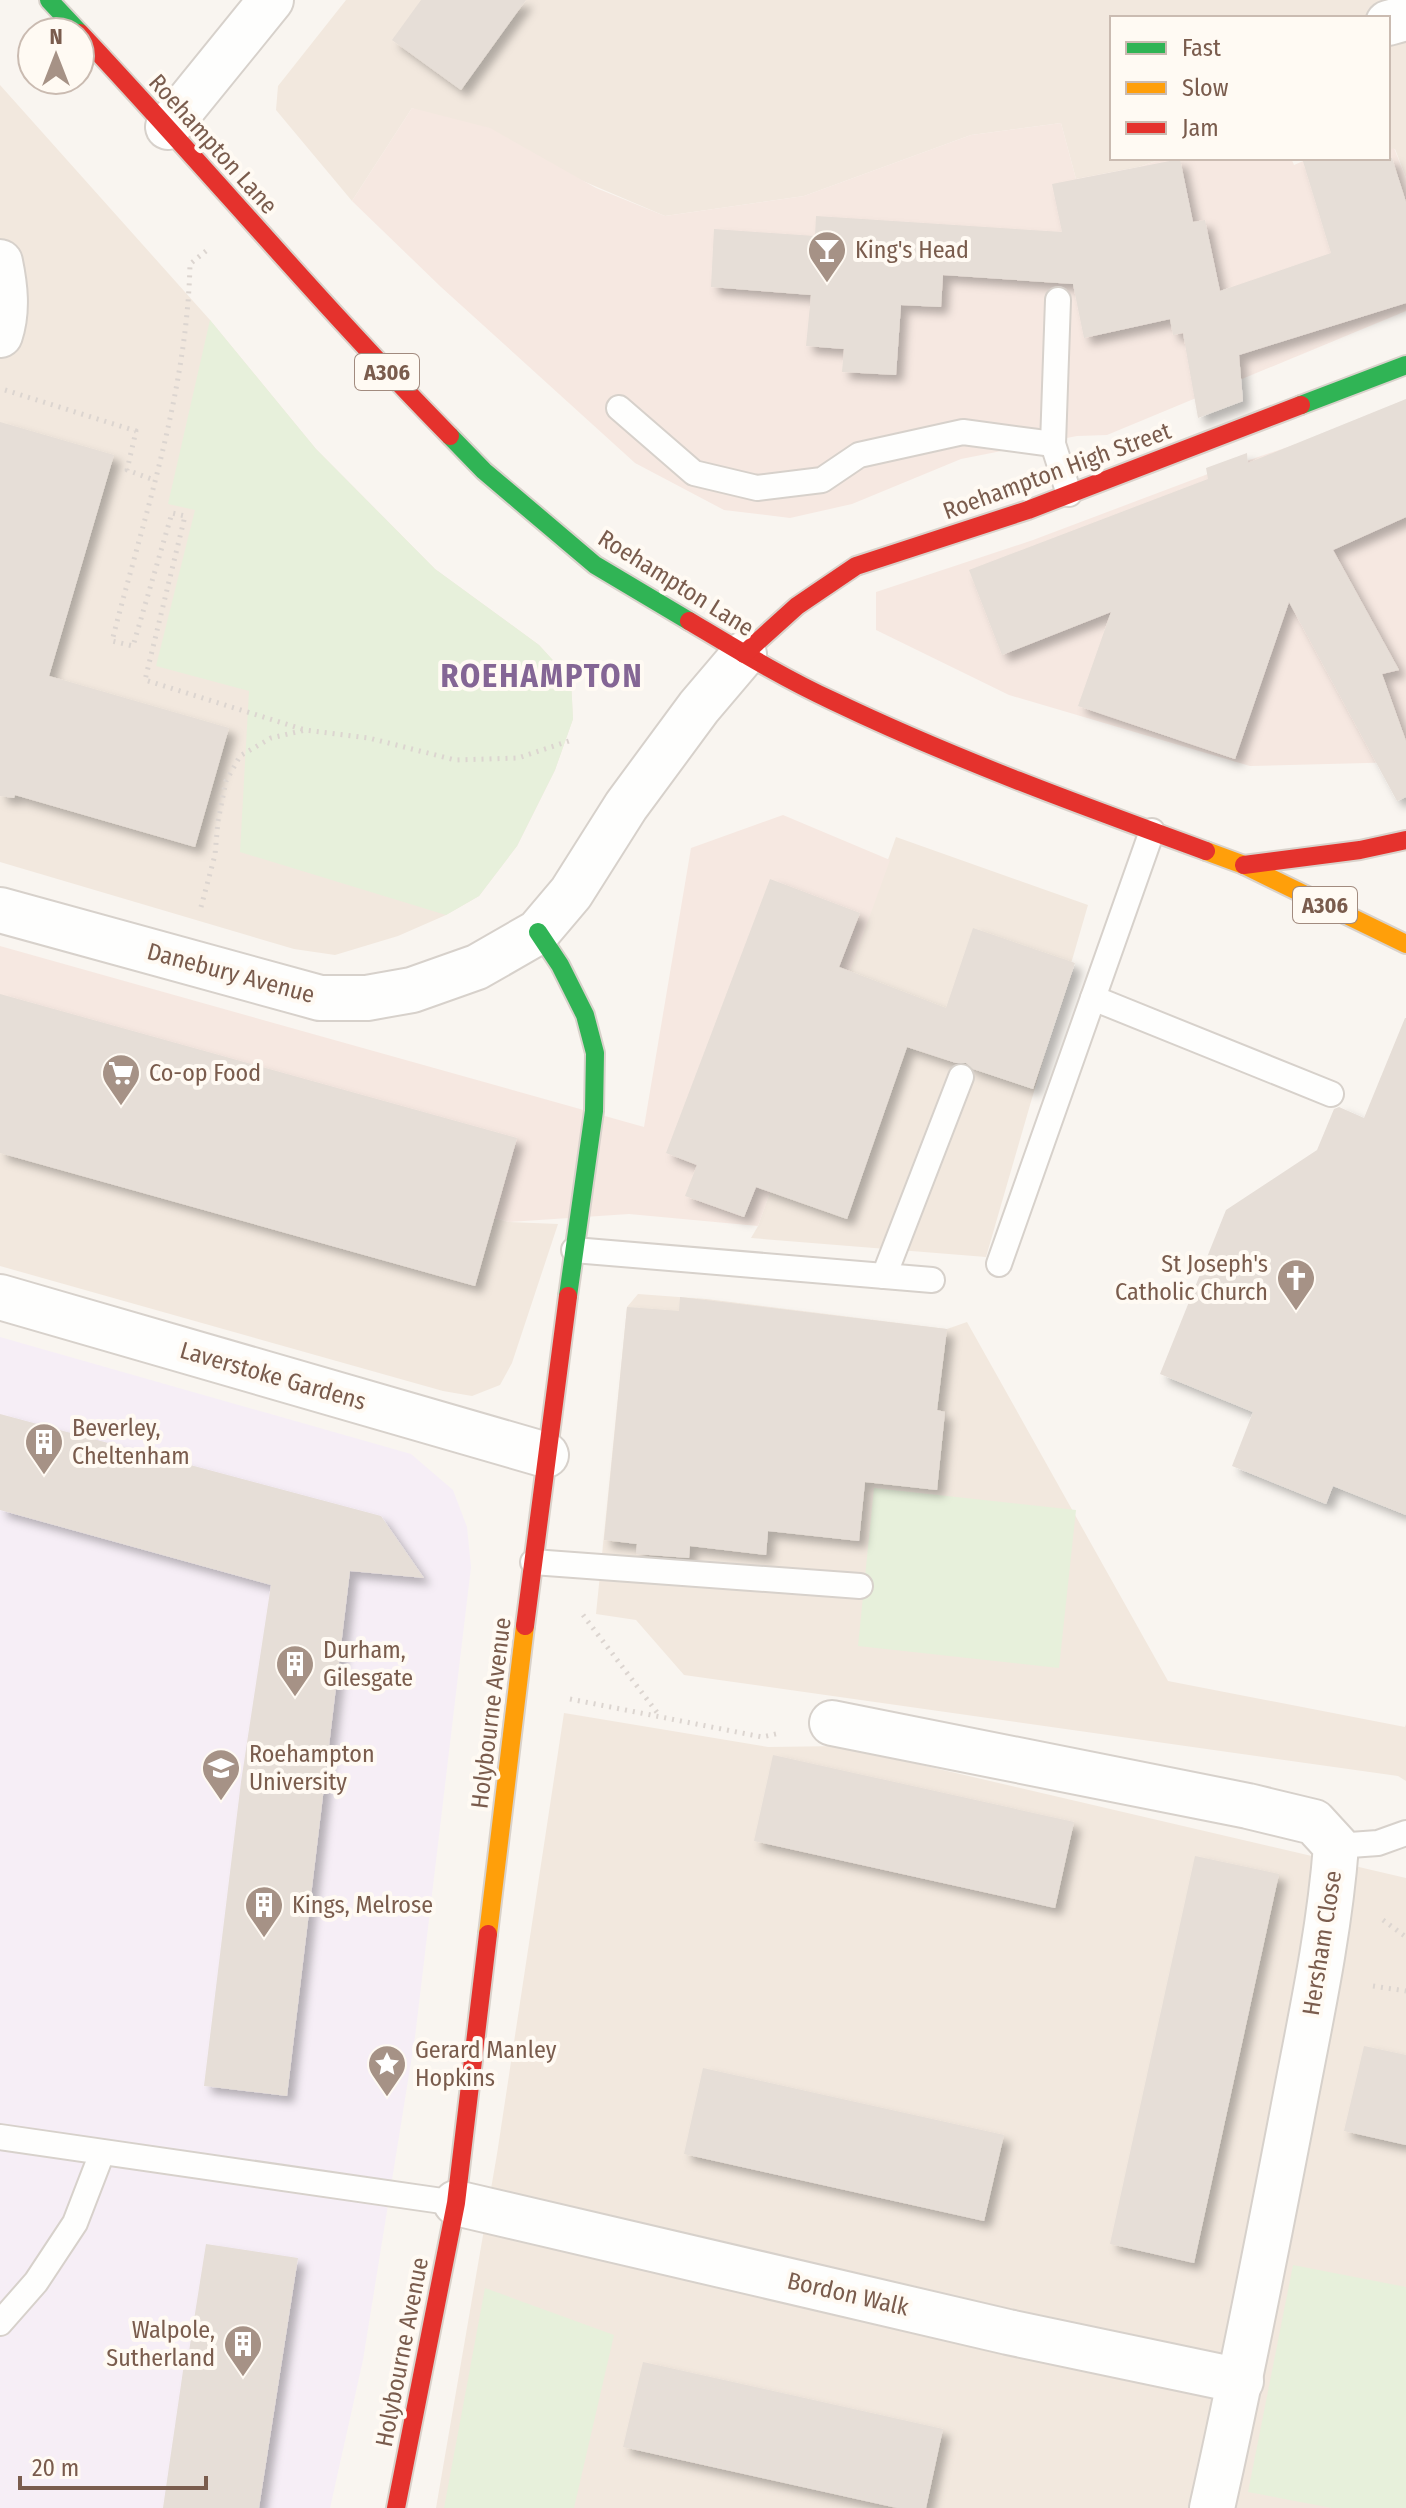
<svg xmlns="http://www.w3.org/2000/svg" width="1406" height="2508" font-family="'Fira Sans Condensed',sans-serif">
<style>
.residential{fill:#f2e8de}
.commercial{fill:#f6e8e1}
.education{fill:#f6eef6}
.green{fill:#e7f0db}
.building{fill:#e6ded7;filter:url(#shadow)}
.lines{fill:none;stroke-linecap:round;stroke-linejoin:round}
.lane-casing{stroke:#d7d1cb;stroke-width:28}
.street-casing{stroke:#d7d1cb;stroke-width:48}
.fast-casing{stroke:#d9d2cb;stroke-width:22}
.slow-casing{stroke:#d9d2cb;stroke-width:22}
.jam-casing{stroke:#d9d2cb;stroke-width:22}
.path{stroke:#dcd5d0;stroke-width:5;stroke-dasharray:2 6;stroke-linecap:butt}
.lane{stroke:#fefefd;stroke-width:24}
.street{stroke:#fefefd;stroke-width:44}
.fast{stroke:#30b455;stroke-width:18}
.slow{stroke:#ff9f0a;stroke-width:18}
.jam{stroke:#e5322d;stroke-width:18}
.labels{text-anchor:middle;stroke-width:8;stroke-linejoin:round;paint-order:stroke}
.shield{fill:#fffaf3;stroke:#a28b7f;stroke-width:2}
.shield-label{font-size:22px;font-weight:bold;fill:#7a5c4d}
.street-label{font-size:24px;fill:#7a5c4d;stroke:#fffaf3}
.poi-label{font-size:24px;fill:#7a5c4d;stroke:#fffaf3;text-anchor:start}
.district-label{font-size:32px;font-weight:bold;letter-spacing:2px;fill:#846695;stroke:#fffaf3}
</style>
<defs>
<filter id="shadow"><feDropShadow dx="7" dy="7" stdDeviation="4" flood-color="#0004"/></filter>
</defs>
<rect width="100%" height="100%" fill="#f9f5f0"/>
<g class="residential">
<path d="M346,0H1406V178L1395,149L1388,151V18H1112V158H1164L1139,167L1076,179L1061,123L971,135L804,196L665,216L412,108L352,201L276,110L278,86Z"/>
<path d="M0,85L210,320L316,449L435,569L539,645L571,680L573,719L555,770L517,846L479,896L446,915L398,936L335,955L294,949L0,862Z"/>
<path d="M896,837L1088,905L986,1257L751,1238L758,1226Z"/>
<path d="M0,1080L509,1222L558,1224L512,1363L500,1385L472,1396L443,1391L0,1266Z"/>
<path d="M638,1294L706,1299L947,1329L967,1322L1168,1681L1405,1727L1406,1724V1781L1398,1776L684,1675L636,1620L596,1614L627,1307Z"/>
<path d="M564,1713L768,1747L840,1746L1406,1878V2508H436L497,2154Z"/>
</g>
<g class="commercial">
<path d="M412,108L490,128L596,188L665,216L804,196L971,135L1061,123L1076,179L1139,167L1164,158H1291L1294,165L1310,158H1388V151L1394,148L1406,178V311L1107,435L1077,436L961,459L852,504L790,518L724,510L635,463L441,287L352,201Z"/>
<path d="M1406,407V762L1250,766L1009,695L876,630V592L1033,540L1208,474Z"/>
<path d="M783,815L890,860L758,1226L629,1214L509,1222L0,1080V946L644,1127L691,848Z"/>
</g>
<path class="education" d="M0,1337L411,1454L453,1490L467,1527L471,1567L415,2037L363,2360L330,2508H0Z"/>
<g class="green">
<path d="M210,320L316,449L435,569L539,645L571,680L573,719L555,770L517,846L479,896L446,915L240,852L249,691L156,666L195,510L168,504Z"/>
<path d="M874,1488L1076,1510L1059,1668L858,1646Z"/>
<path d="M1293,2265L1406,2287V2508H1332L1248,2492Z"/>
<path d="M485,2288L614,2335L574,2508H444Z"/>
</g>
<g class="building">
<path d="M421,0H526L461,90L392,40Z"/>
<path d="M1302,158H1392L1406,202V303L1239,355L1243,401L1198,418L1183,333L1173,335L1170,319L1084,338L1073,284L943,275L941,307L901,305L896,375L842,372L844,349L806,346L811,295L711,287L714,229L815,236L816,216L1062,232L1052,184L1180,159L1193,222L1205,220L1220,291L1331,253Z"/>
<path d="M1406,399V517L1333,550L1399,670L1382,674L1406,741V797L1397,801L1289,602L1235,759L1078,706L1111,612L1002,655L969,570L1208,479L1206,468L1247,453L1248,463Z"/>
<path d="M0,422L114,455L49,676L229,728L195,847L15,795L14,798L0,796Z"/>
<path d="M770,879L860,913L839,967L946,1008L973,928L1075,963L1033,1089L973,1069L966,1063H956L907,1047L847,1219L756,1187L744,1217L685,1196L697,1165L666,1153Z"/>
<path d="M0,994L517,1138L475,1286L0,1153Z"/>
<path d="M1405,1018H1406V1515L1333,1486L1326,1504L1232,1466L1253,1412L1160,1374L1226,1210L1317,1150L1334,1109L1339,1107L1364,1118Z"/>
<path d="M680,1297L947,1329L937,1410L945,1412L937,1490L865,1482L859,1541L768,1531L766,1555L690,1546L689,1558L636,1554L637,1544L604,1540L627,1307L679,1311Z"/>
<path d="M0,1414L381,1516L424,1578L350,1571L287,2096L204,2086L241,1782L271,1585L0,1510Z"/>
<path d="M773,1755L1074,1822L1055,1908L754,1841Z"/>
<path d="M1195,1856L1279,1874L1194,2263L1110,2244Z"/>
<path d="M1364,2046L1406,2055V2145L1344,2131Z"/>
<path d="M703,2068L1004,2135L984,2221L684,2154Z"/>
<path d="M206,2244L298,2258L259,2508H163L184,2364H187Z"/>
<path d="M643,2362L943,2429L926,2508H897L623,2447Z"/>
</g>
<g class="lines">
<defs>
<g id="lane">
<path d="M1058,300L1053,444L1069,494"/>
<path d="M619,408L694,473L757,488L822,480L859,455L963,432L1053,444"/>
<path d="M1093,998L1331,1094"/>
<path d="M574,1250L932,1280"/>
<path d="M999,1264L1152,831"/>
<path d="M884,1276L961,1077"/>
<path d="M533,1562L860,1586"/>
<path d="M1336,1846L1378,1843L1406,1833"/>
<path d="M0,2137L456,2203"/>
<path d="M0,2323L36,2282L75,2223L102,2153"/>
</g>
<g id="street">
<path d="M1388,23L1406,18"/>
<path d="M168,127L271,0"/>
<path d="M0,262C5,286 8,311 0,335"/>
<path d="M0,910L320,998H367L412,990L477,967L538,932L571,893L626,806L699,707L744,654"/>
<path d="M0,1297L546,1455"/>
<path d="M832,1723L1248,1806L1314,1822L1336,1846C1329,1938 1308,2030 1291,2121C1266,2251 1241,2380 1212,2508"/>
<path d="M456,2203L1008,2332L1241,2381"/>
</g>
<g id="fast">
<path d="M49,0L79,32"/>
<path d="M1301,405L1406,365"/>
<path d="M450,436L484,471L595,565L689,621"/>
<path d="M538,932L560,965L585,1015L595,1053L594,1111L568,1296"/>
</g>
<g id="slow">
<path d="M1206,851L1244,865L1406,944"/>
<path d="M488,1934L525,1626"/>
</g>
<g id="jam">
<path d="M80,33C205,166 322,306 450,436"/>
<path d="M689,621C736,649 783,678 833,701C954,759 1080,805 1206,851"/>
<path d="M744,654L797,606L856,566L1028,510L1301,405"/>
<path d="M1244,865L1360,850L1406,840"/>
<path d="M525,1626L568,1296"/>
<path d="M396,2508L456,2203L488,1934"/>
</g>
</defs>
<use href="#lane" class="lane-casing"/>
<use href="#street" class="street-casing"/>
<use href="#fast" class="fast-casing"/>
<use href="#slow" class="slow-casing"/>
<use href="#jam" class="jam-casing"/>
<g class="path">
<path d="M206,251L190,264C187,393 144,516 112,641L133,646L172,513L185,516L145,680L305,730"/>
<path d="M5,390L136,431L127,470L154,480"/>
<path d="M201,907L215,855L218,821L226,781L240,756L271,738L305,730L369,738L455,760L518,758L569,741"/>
<path d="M583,1615L659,1715"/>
<path d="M570,1699L762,1737L780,1733"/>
<path d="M1383,1920L1406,1937"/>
<path d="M1373,1986L1406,1991"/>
</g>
<use href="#lane" class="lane"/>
<use href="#street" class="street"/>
<use href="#fast" class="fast"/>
<use href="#slow" class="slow"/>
<use href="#jam" class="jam"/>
</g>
<defs>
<symbol id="bar-pin" viewBox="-11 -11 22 30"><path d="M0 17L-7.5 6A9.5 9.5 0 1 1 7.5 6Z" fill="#a69286" stroke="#fffaf3"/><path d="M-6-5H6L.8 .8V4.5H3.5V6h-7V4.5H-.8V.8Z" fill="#fff"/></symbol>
<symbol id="supermarket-pin" viewBox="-11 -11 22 30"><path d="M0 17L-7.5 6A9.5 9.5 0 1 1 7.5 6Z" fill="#a69286" stroke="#fffaf3"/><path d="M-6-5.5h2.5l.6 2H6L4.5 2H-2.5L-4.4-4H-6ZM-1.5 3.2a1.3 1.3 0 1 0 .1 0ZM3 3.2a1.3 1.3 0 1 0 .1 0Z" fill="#fff"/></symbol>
<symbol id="church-pin" viewBox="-11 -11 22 30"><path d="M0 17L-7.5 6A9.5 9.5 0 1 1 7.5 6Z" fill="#a69286" stroke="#fffaf3"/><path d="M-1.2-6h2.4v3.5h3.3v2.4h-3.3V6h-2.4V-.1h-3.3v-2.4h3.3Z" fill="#fff"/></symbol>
<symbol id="building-pin" viewBox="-11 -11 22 30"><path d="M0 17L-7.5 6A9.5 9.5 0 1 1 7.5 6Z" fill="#a69286" stroke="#fffaf3"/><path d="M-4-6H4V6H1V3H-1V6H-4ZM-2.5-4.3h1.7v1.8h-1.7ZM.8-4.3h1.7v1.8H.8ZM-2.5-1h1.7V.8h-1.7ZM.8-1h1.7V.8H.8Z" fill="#fff"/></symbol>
<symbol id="university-pin" viewBox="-11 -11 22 30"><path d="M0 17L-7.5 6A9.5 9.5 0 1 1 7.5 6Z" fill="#a69286" stroke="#fffaf3"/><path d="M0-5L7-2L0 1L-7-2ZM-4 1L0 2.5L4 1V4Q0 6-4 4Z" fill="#fff"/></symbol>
<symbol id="sight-pin" viewBox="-11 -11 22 30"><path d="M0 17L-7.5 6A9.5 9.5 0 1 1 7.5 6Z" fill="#a69286" stroke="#fffaf3"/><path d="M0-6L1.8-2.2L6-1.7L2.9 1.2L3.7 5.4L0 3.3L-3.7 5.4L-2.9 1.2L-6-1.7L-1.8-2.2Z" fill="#fff"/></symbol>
</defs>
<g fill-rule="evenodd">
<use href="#bar-pin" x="805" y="228" width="44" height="60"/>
<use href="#supermarket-pin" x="99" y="1051" width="44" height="60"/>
<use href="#church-pin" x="1274" y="1256" width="44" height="60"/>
<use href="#building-pin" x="22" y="1420" width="44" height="60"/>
<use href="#building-pin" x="273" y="1642" width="44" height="60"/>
<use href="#university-pin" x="199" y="1746" width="44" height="60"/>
<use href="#building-pin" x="242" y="1883" width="44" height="60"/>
<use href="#sight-pin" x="365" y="2042" width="44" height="60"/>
<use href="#building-pin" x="221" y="2322" width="44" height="60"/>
</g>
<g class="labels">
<g class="shield">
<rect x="355" y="354" width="64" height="36" rx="6"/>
<rect x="1293" y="887" width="64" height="36" rx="6"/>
</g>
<g class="shield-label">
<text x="387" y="380">A306</text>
<text x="1325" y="913">A306</text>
</g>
<g class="street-label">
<text transform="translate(213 144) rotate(48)" y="8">Roehampton Lane</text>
<text transform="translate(1057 471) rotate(-20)" y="8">Roehampton High Street</text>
<text transform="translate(676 583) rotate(32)" y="8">Roehampton Lane</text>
<text transform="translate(231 973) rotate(15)" y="8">Danebury Avenue</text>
<text transform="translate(273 1376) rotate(16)" y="8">Laverstoke Gardens</text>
<text transform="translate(491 1713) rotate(-83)" y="8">Holybourne Avenue</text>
<text transform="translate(1322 1943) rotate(-81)" y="8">Hersham Close</text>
<text transform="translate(848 2294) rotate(13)" y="8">Bordon Walk</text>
<text transform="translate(402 2352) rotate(-79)" y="8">Holybourne Avenue</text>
</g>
<g class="poi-label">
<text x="855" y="258">King's Head</text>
<text x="149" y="1081">Co-op Food</text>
<text x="1268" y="1272" text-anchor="end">St Joseph's<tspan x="1268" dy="28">Catholic Church</tspan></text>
<text x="72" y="1436">Beverley,<tspan x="72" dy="28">Cheltenham</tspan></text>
<text x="323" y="1658">Durham,<tspan x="323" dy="28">Gilesgate</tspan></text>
<text x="249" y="1762">Roehampton<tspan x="249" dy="28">University</tspan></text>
<text x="292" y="1913">Kings, Melrose</text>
<text x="415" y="2058">Gerard Manley<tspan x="415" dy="28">Hopkins</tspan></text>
<text x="215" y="2338" text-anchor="end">Walpole,<tspan x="215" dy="28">Sutherland</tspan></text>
</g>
<g class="district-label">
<text x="542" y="687">ROEHAMPTON</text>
</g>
</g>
<rect x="1110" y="16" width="280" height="144" fill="#fffaf3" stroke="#cabbb1" stroke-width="2"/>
<rect x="1126" y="42" width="40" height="12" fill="#30b455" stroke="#cabbb1" stroke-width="2"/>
<text x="1182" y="56" font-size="24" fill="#7a5c4d">Fast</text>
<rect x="1126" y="82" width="40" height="12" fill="#ff9f0a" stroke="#cabbb1" stroke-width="2"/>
<text x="1182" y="96" font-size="24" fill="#7a5c4d">Slow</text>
<rect x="1126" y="122" width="40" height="12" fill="#e5322d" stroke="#cabbb1" stroke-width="2"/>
<text x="1182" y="136" font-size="24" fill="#7a5c4d">Jam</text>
<g transform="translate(56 56)"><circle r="38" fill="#fffaf3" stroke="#cabbb1" stroke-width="2"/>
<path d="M0-6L14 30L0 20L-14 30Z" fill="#a69286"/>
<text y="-12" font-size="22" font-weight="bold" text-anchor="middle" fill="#7a5c4d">N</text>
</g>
<path d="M20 2476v12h186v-12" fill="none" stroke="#7a5c4d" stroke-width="4"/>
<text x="32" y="2476" font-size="24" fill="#7a5c4d" stroke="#fffaf3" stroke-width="6" paint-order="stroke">20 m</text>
</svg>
